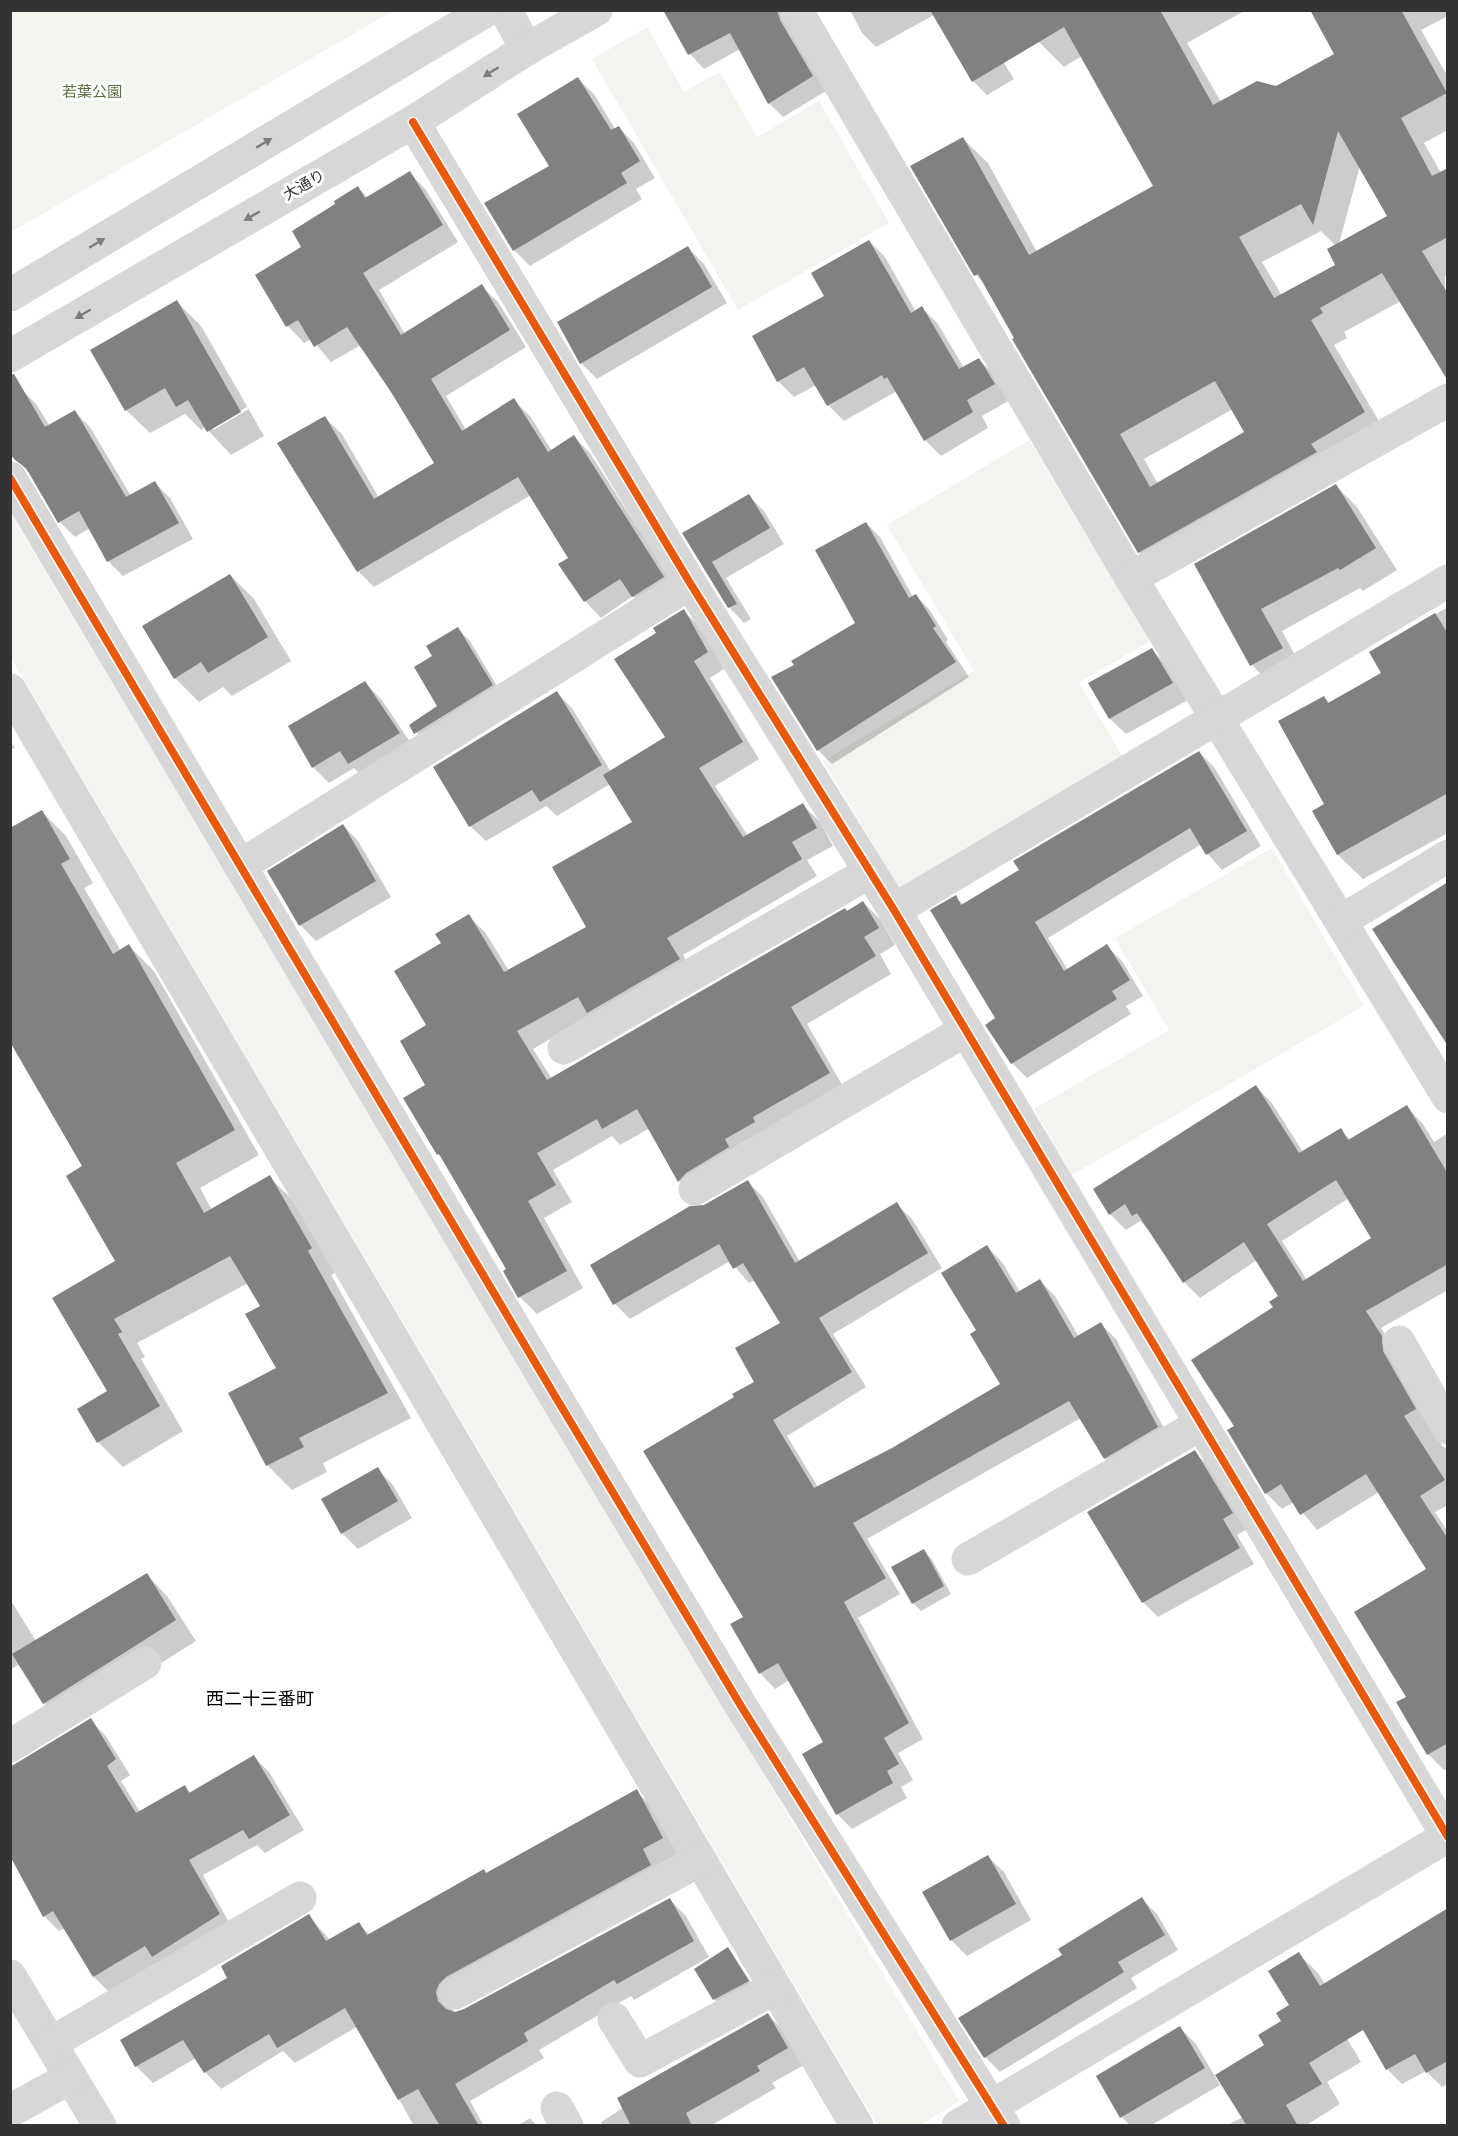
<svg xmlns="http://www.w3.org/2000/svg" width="1458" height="2136" font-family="'DM Sans','Noto Sans JP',sans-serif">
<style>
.green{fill:#f1f5ed}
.shadow{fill:#0003;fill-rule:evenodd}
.building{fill:#818181;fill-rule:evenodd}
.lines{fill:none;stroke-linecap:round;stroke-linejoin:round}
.minor{stroke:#d7d7d7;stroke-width:33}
.cycleway-casing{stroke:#fff;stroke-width:11}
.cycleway{stroke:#e8590c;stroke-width:8}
.oneway{fill:#7d7d7d}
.labels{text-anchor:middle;stroke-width:6;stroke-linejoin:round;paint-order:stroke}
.park-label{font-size:15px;fill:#56703f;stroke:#fff}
.street-label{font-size:15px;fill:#333;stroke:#fff}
.quarter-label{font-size:18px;fill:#000;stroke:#fff}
</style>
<rect width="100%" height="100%" fill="#fff"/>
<g class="green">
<path d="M11,10H393V11L11,232Z"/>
<path d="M647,27L684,92L720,72L757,137L819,101L889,223L738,310L592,59Z"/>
<path d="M1029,440L1150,641L1079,683L1124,759L902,892L823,761L974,671L887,525Z"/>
<path d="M10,512L959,2101L921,2125H877L11,658Z"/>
<path d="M1272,848L1364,1006L1072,1175L1034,1109L1169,1030L1115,938Z"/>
</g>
<g class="shadow">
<path d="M796,10L826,91L783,117L769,103L740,49L704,69L690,54L665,11Z"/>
<path d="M850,10H970L1014,79L987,95L973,81L934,15L876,47L862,33Z"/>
<path d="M1021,10H1246L1187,43L1221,102L1277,88L1336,55L1311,10H1448V16L1421,30L1448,77V130L1424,143L1441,173L1448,169V275L1445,276L1448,377L1401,301L1344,332L1347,338L1334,345L1389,438L1164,576L1139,552L987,286L976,275L963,139L988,163L1037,252L1155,187L1082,56L1064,67L1039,42ZM1360,166L1389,216L1339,244ZM1321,231L1336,246L1337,265L1282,296L1262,262ZM1233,409L1246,433L1158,484L1144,459Z"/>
<path d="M578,79L594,94L615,129L618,127L634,143L655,178L636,189L642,199L530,266L514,250L551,166Z"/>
<path d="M410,173L426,190L458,242L379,290L405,334L481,286L498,302L526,347L446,396L466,430L513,400L530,416L552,451L574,437L590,453L680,594L650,613L633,596L601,618L585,601L570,558L531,495L374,587L358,571L325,418L342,434L379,498L436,464L393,391L361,345L331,362L311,339L304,343L288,326L257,275L303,247L338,205L358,188L368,198Z"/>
<path d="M869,241L885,257L916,312L922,308L938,324L964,368L979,360L995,375L1010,400L982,416L988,428L941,456L925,440L897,391L844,421L828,405L816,385L794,397L778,381L826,296Z"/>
<path d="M688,248L704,264L727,303L597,379L581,363Z"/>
<path d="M177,302L201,326L264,436L231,455L205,427L201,430L185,414L150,433L126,410ZM247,407L249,409L213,430V427Z"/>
<path d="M21,389L36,404L50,426L75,412L90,427L131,496L155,483L170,498L193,539L123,576L108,561L90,528L75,537L60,522L32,476L16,459Z"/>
<path d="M1336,486L1357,507L1397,570L1363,591L1360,588L1282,631L1303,670L1273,686L1252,665L1196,564Z"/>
<path d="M749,496L764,511L784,544L726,578L751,619L744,623L729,607L684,534Z"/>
<path d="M866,523L880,537L913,597L915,595L929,609L948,640L946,642L969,677L832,764L818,750L796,666L857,624Z"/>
<path d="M230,575L254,599L291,661L232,696L223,687L199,702L175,678Z"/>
<path d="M1448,607V833L1363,879L1338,855L1314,812L1326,805L1324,698L1330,703L1383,673L1371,652Z"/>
<path d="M684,611L701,628L724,669L710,678L759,759L715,786L748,836L803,805L820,822L833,846L807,860L817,876L683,955L696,977L592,1015L533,1049L552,1079L863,902L880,919L895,945L880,954L891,974L807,1024L845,1090L696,1197L679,1181L650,1128L620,1145L612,1136L553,1170L572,1202L544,1218L583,1288L537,1314L520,1297L508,1270L445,1161L438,1154L427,1086L443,944L468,916L485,932L509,971L588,927L634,823L610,784L557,816L546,806L486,841L470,826L557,693L572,708L611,772L667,738L658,634Z"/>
<path d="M458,629L470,641L504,698L428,746L411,725L439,707L434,657Z"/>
<path d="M1151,649L1167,665L1188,700L1126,734L1110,719Z"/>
<path d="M365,683L381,699L415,749L365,779L354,768L329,783L313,767Z"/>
<path d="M10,741L15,748L10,750Z"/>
<path d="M1199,752L1214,767L1261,846L1222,870L1200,845L1048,938L1068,970L1107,946L1122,961L1143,996L1126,1006L1131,1014L1027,1078L1012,1063L955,897L964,905L1021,871Z"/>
<path d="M42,812L66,836L93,883L84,888L121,951L129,946L154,971L259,1155L200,1188L212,1210L269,1177L294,1201L335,1273L331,1275L411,1418L323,1463L327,1472L292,1490L267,1465L230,1394L278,1368L262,1306L248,1283L137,1343L145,1357L141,1359L183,1431L123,1467L98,1442L79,1409L109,1391L117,1261L84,1167L13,1043L10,1045V830Z"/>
<path d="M343,825L358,841L391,897L316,941L300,925L269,872Z"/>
<path d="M1256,1087L1272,1103L1303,1152L1340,1130L1351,1140L1407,1107L1423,1124L1434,1142L1448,1133V1290L1381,1328L1397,1354L1398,1369L1443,1447L1448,1448V1505L1435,1512L1448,1532V1769L1444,1770L1428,1754L1408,1698L1428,1569L1379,1492L1317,1530L1294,1502L1282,1509L1266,1493L1236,1427L1280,1297L1257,1260L1200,1298L1184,1282L1151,1232L1140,1221L1126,1230L1110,1214ZM1349,1198L1373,1239L1307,1280L1282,1241Z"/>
<path d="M748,1182L763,1197L800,1262L896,1204L912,1219L942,1268L833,1334L866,1387L787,1436L818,1487L892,1449L1002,1384L978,1331L987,1247L1002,1262L1020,1292L1040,1281L1055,1296L1079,1337L1101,1324L1116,1339L1172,1443L1120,1473L1105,1458L1081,1418L867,1539L900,1594L858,1618L923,1739L898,1753L913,1780L901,1787L907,1798L852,1829L837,1814L825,1743L789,1680L775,1689L760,1673L736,1398L756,1382L782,1324L755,1280L749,1283L730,1261L630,1319L615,1304L592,1266Z"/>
<path d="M1194,1452L1210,1467L1247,1529L1237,1535L1254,1564L1158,1617L1143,1602Z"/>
<path d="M377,1469L393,1485L412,1518L358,1549L342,1533Z"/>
<path d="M923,1551L931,1558L951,1594L921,1611L913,1603Z"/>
<path d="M146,1574L167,1596L196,1641L65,1724L44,1703L20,1664L10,1670V1599L36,1641Z"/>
<path d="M90,1720L105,1735L130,1775L121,1781L140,1812L185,1787L191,1793L254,1757L269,1772L304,1830L265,1853L257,1845L203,1875L233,1930L109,1992L94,1977L65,1928L59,1931L44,1916Z"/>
<path d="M636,1791L653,1808L678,1855L455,2000L453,2013L465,2011L670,1900L686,1916L709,1957L634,2000L631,1996L539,2050L544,2058L470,2101L484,2126H414L358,2026L295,2063L283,2051L221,2089L205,2072L196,2058L153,2083L136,2066L229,1978L309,1916L330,1940L359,1924L370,1935L487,1874Z"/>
<path d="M988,1857L1004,1872L1031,1920L967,1956L951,1940Z"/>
<path d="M1142,1899L1157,1914L1178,1950L1131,1978L1137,1988L1000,2072L985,2057L960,2018L1064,1956Z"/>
<path d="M728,1949L756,1989L722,2007L714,1999Z"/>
<path d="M1299,1954L1318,1973L1352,2027L1343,2032L1361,2062L1327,2082L1340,2104L1305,2126H1232L1231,2123L1243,2117L1266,2046L1283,2022L1291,2006Z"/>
<path d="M1448,2004V2084L1442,2087L1426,2071L1402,2084L1387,2069Z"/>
<path d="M768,2015L784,2031L804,2065L772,2083L776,2088L710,2126H603L601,2122Z"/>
<path d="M1180,2028L1196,2044L1220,2085L1150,2126H1130L1122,2117Z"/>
<path d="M530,2118L537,2126H517Z"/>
</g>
<g class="building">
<path d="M663,10H777L780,20L813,76L768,104L730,33L688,55Z"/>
<path d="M930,10H1160L1213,105L1257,81L1276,86L1334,54L1310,10H1401L1447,93L1401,118L1432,176L1448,168V237L1422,251L1448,294V381L1382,273L1320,308L1323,313L1311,320L1365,412L1311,444L1317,452L1138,553L1012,339L1014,338L978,274L974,276L910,166L963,137L1029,255L1153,186L1064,27L972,82ZM1338,131L1387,216L1327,249L1335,265L1274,298L1239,237L1301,204L1313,225ZM1215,381L1244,432L1150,487L1120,434Z"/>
<path d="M578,77L611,130L619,126L640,161L621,173L627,183L513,251L484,203L549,166L517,114Z"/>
<path d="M410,171L443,225L363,273L401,335L482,284L510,330L431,379L462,431L514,398L548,452L574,435L664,577L632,597L620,579L584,602L558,564L568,558L518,477L357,572L277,443L325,416L374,499L434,463L391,392L347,327L314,347L298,320L286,327L255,275L301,247L292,231L335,204L334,201L358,186L365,198Z"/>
<path d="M869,240L911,313L922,306L959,369L979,358L995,384L967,400L973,412L924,441L887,377L884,379L882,375L827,406L804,367L777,382L752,336L824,296L811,273Z"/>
<path d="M688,246L712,287L580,364L557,322Z"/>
<path d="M177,300L241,412L207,432L188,400L176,407L165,388L125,411L90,350Z"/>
<path d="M14,374L45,427L75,410L126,497L155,481L179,523L107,562L79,511L58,523L26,468L15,460L10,454V375Z"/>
<path d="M1336,484L1376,548L1340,570L1338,568L1261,609L1283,648L1250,666L1194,564Z"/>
<path d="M749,494L770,528L712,562L737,604L728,608L682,533Z"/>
<path d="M866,522L909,598L916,594L936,626L933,628L956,662L817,751L771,677L794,665L791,661L855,623L815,550Z"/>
<path d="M230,574L268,637L208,673L201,662L174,679L142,626Z"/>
<path d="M684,609L708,652L694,661L743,742L699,768L743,837L803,803L817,828L792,842L802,859L667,938L680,959L587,1013L578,997L517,1031L547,1080L845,908L847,911L863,901L879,928L864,937L876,956L791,1007L830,1073L753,1117L755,1122L725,1139L729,1147L686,1173L678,1182L637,1109L602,1129L597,1119L537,1153L556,1185L528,1201L567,1271L518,1298L503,1271L506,1269L439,1154L437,1155L403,1098L425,1085L400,1041L426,1025L394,971L441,943L435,934L469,914L504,972L586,927L552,867L632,822L603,775L665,737L614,659L656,633L653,628Z"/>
<path d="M1435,613L1448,634V793L1337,855L1312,811L1324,804L1278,721L1324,696L1328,703L1381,673L1369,652Z"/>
<path d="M458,627L493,685L414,734L409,725L437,706L414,667L432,656L426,646Z"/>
<path d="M1152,648L1173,683L1109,719L1088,683Z"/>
<path d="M365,681L400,733L348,764L340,751L312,768L288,726Z"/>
<path d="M557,691L602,765L540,802L532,790L469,827L433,767Z"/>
<path d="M1199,751L1247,831L1206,855L1190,828L1035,922L1064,971L1107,944L1130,980L1112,991L1117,999L1011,1064L985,1025L995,1018L930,910L956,895L961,905L1019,870L1013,861Z"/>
<path d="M42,810L70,859L61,864L113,954L129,944L235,1130L176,1163L204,1213L270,1175L312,1248L308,1251L388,1393L299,1438L304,1447L266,1466L228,1393L276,1368L245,1314L260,1306L230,1256L114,1319L122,1332L118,1334L160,1406L97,1443L77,1409L107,1391L52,1298L115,1261L66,1176L82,1166L10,1042V828Z"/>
<path d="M343,824L376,881L299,926L267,871Z"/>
<path d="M1448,882V1046L1372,929Z"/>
<path d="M1256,1085L1299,1153L1341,1128L1348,1140L1407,1105L1448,1174V1264L1366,1311L1382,1336L1383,1351L1416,1409L1404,1416L1445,1480L1420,1496L1448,1539V1743L1427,1755L1396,1702L1406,1697L1354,1612L1426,1569L1366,1474L1300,1515L1281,1484L1265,1494L1227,1430L1234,1426L1191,1360L1273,1307L1269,1302L1278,1296L1244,1242L1183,1283L1137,1213L1132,1216L1125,1204L1109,1215L1093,1189ZM1336,1180L1371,1238L1303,1281L1267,1224Z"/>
<path d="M748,1180L795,1263L897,1202L928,1253L819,1318L852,1372L773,1420L814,1488L892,1448L1000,1384L970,1334L976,1330L941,1273L987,1245L1016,1293L1040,1279L1074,1338L1101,1322L1158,1427L1104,1459L1069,1401L853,1523L886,1578L844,1602L909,1723L884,1738L899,1764L887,1771L893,1783L836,1815L802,1754L823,1742L778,1663L759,1674L730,1624L743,1617L643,1451L734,1397L732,1394L754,1382L735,1348L780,1323L743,1263L733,1269L719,1244L613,1305L590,1265L690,1206L704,1205Z"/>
<path d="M1195,1450L1233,1513L1223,1519L1240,1548L1142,1603L1087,1512Z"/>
<path d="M378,1467L398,1501L341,1534L321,1499Z"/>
<path d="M924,1549L944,1586L912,1604L891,1567Z"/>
<path d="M147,1573L176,1620L43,1704L12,1654Z"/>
<path d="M91,1718L116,1759L107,1766L136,1813L185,1785L189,1793L254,1755L290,1815L249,1839L243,1830L189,1860L220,1914L152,1957L145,1946L93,1977L53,1911L43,1917L10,1856V1767Z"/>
<path d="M637,1789L663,1838L643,1849L651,1865L446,1977L439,1984L436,1992L438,2001L446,2009L455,2012L464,2009L670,1898L694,1941L617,1984L614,1980L524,2033L528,2041L455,2084L479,2126H440L418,2089L398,2100L345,2008L277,2048L269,2034L204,2073L183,2040L135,2067L120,2040L227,1978L221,1966L309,1914L326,1941L359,1922L367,1935L484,1869L486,1873Z"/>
<path d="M988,1855L1016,1904L950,1941L922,1892Z"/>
<path d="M1142,1897L1165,1935L1118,1962L1124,1972L984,2058L958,2018L1062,1955L1058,1949Z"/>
<path d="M1448,1908V2061L1426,2073L1415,2054L1386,2070L1363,2030L1309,2063L1322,2084L1286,2105L1298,2126H1247L1215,2075L1264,2045L1258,2035L1281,2021L1276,2013L1289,2005L1268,1971L1299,1952L1320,1986Z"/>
<path d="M728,1947L749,1981L713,2000L694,1969Z"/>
<path d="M768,2013L788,2048L757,2066L760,2071L686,2113L692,2126H631L617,2098Z"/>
<path d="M1180,2026L1205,2068L1120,2118L1096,2076Z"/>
</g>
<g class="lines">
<g class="minor">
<path d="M505,10L527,49"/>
<path d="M796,10L1131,578L1448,1097"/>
<path d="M413,122L690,583L894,910L1448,1837"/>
<path d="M10,295L487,10"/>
<path d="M10,356L413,122L527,49L596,10"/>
<path d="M10,478L555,1396L741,1706L1004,2126"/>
<path d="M1131,578L1448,400"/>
<path d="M10,690L857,2126"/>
<path d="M240,866L690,583"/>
<path d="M894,910L1448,581"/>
<path d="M1341,921L1448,856"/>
<path d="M564,1048L870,872"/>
<path d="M695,1189L966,1030"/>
<path d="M1399,1342L1448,1428"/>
<path d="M968,1559L1201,1424"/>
<path d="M10,1746L145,1663"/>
<path d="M10,1976L100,2126"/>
<path d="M455,1993L700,1860"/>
<path d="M614,2019L640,2061L775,1988"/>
<path d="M51,2043L300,1898"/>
<path d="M557,2108L567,2126"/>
<path d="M10,2111L71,2077"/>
<path d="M958,2126L1448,1836"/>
</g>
<defs>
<g id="cycleway">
<path d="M413,122L690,583L894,910L1448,1837"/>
<path d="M10,478L555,1396L741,1706L1004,2126"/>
</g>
</defs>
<use href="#cycleway" class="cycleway-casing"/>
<use href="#cycleway" class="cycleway"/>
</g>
<defs><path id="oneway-solid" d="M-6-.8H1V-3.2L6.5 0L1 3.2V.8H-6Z" transform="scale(1.5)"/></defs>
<g class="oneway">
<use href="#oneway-solid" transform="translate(491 72) rotate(148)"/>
<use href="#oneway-solid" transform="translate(264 143) rotate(-31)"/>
<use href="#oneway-solid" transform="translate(252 216) rotate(150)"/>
<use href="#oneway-solid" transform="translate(97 243) rotate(-31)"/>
<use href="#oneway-solid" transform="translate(83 314) rotate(150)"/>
</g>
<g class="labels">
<g class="park-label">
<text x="92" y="97">若葉公園</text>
</g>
<g class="street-label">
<text transform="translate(304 185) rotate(-30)" y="5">大通り</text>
</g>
<g class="quarter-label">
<text x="260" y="1705">西二十三番町</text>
</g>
</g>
<rect width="1458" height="2136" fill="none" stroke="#333333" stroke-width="24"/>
</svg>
